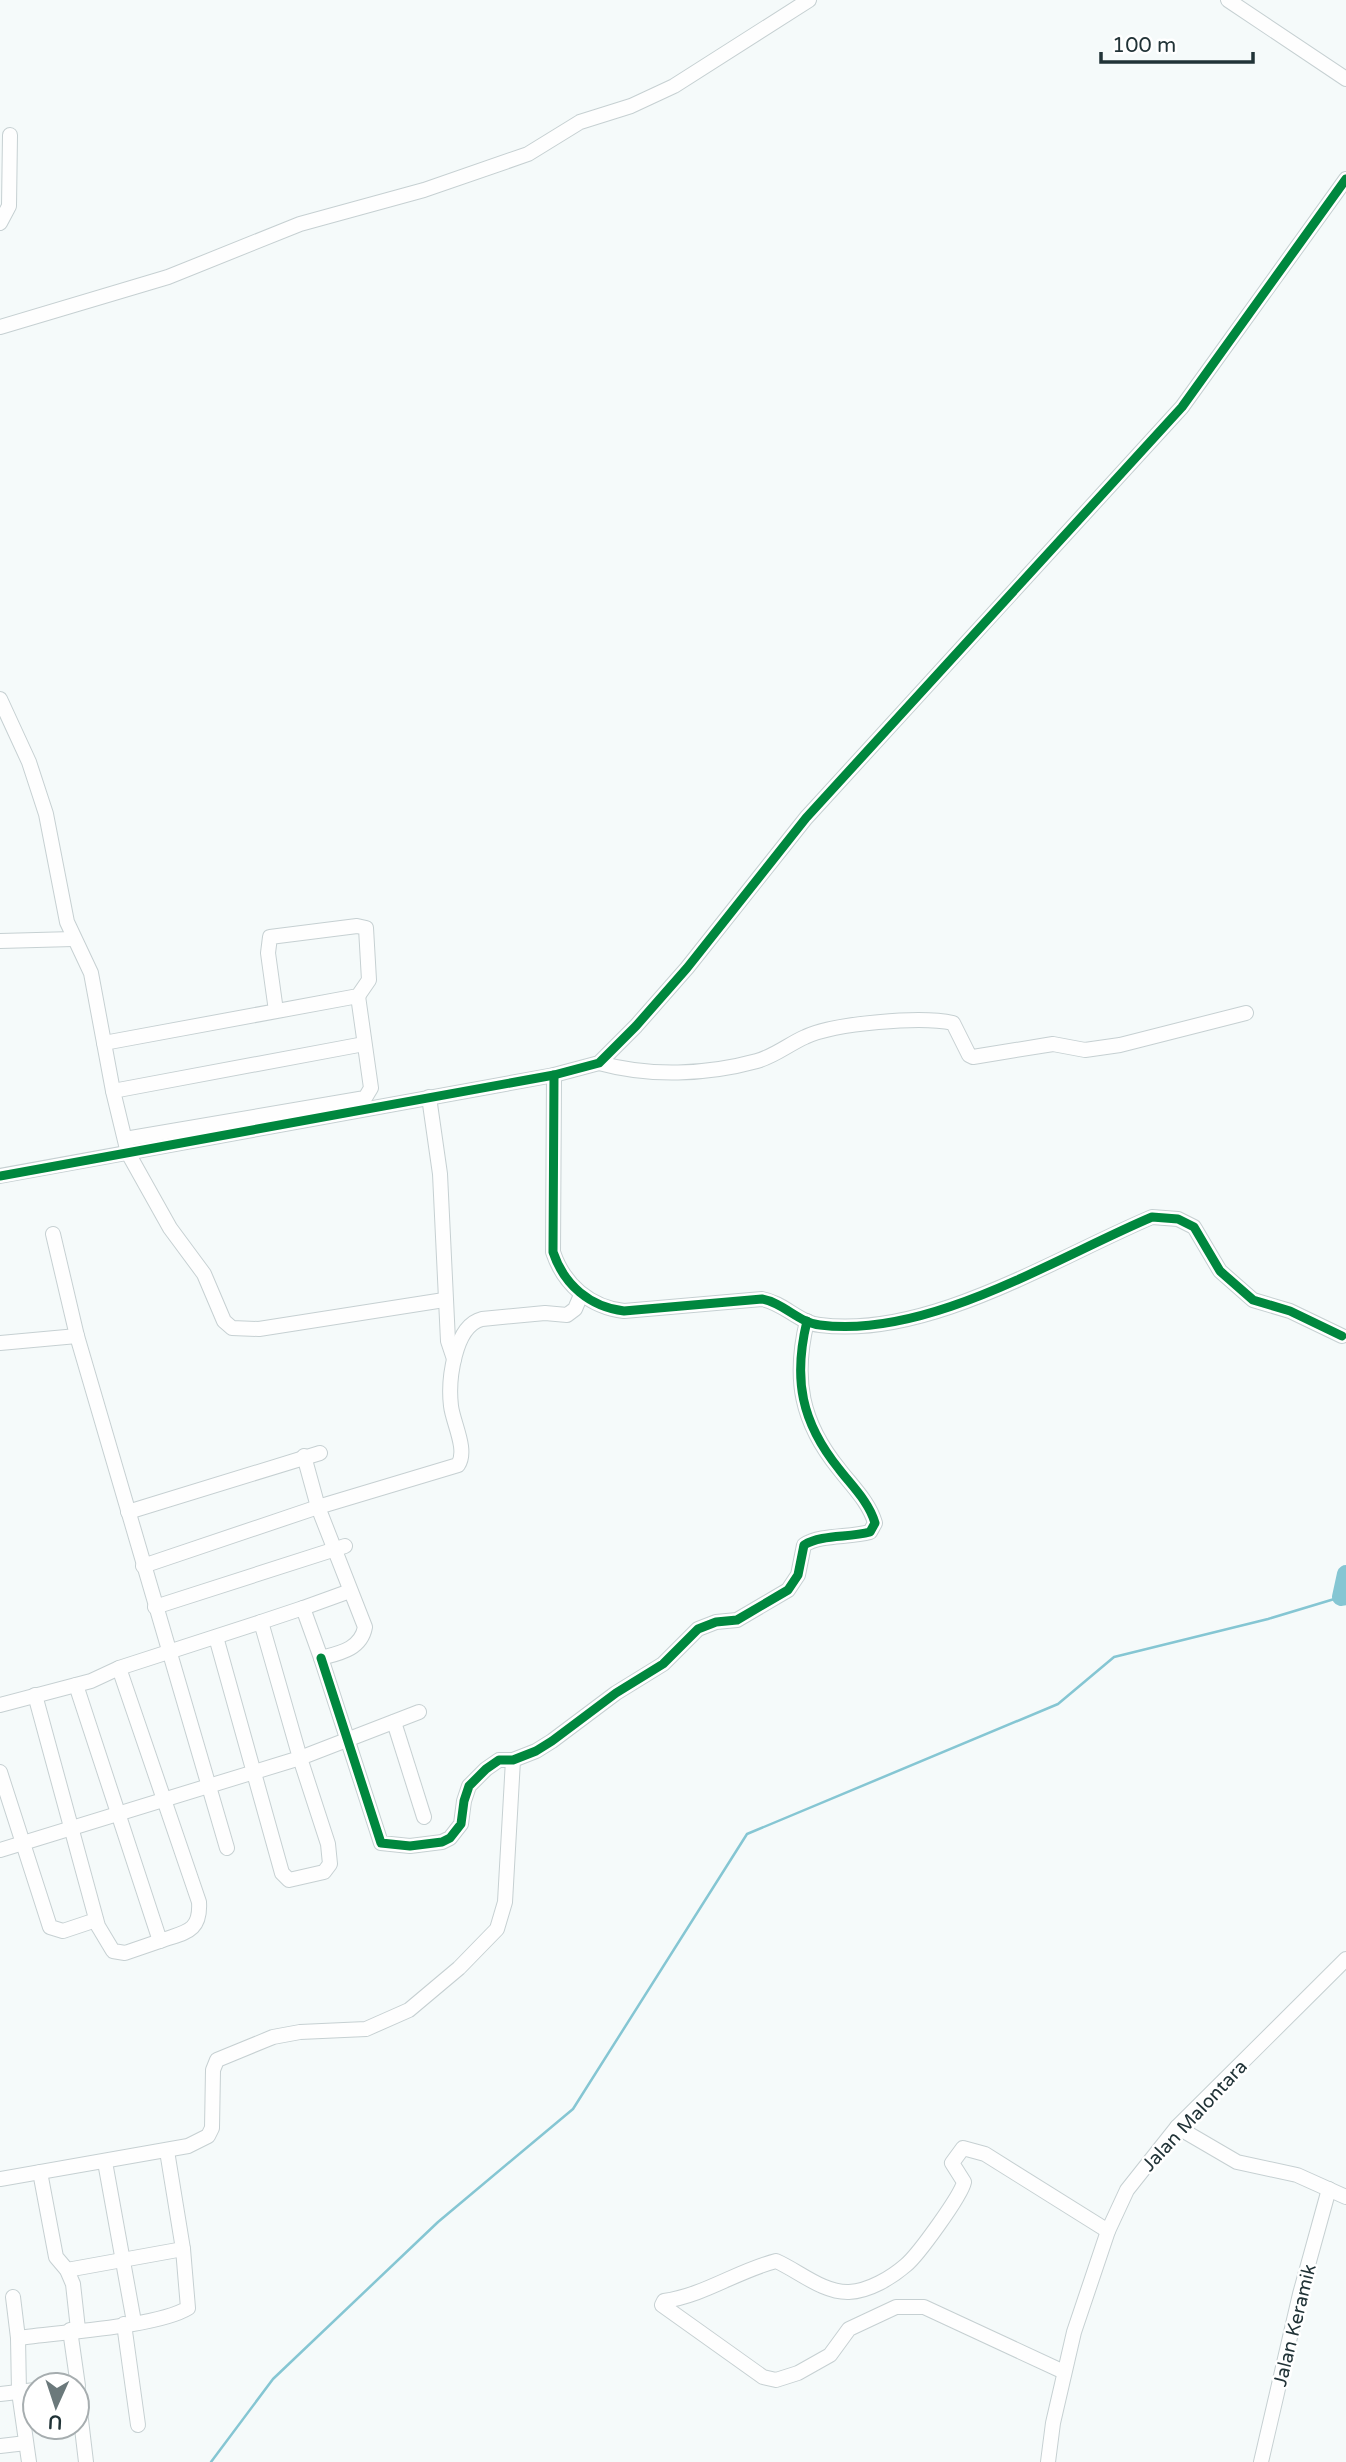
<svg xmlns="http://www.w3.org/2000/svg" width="1346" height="2462" font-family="'Varela Round',sans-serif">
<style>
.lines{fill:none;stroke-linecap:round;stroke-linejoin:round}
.stream{stroke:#85c6d3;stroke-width:2.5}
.river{stroke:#85c6d3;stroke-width:18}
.minor-casing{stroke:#c6d0d2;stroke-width:16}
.minor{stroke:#fefefe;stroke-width:14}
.cycleway-casing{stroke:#fff;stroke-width:13}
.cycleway{stroke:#00873e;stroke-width:9}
.labels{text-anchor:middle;stroke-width:5;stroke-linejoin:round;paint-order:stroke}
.street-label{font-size:19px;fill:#213337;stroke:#fff}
</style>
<rect width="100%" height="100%" fill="#f5fafa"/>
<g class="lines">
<path class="stream" d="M211,2462L273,2379L438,2222L573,2109L747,1834L1058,1704L1114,1657L1268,1619L1341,1597"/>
<path class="river" d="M1346,1574L1341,1597L1346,1596"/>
<defs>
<g id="minor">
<path d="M1228,0L1346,79"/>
<path d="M0,223L9,206L10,135"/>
<path d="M0,327L168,277L300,224L424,190L528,154L580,122L631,106L674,86L809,0"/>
<path d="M0,699L29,762L46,814L67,922L91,973L113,1091L128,1153L170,1228L204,1274L224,1321L232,1328L259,1329L444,1300"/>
<path d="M0,941L73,939"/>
<path d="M104,1043L358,996L369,980L366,928L357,926L270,937L268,953L276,1011"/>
<path d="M599,1063C650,1077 706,1075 757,1061C775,1056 789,1044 805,1037C835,1023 921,1016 953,1023L969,1055L973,1057L1053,1044L1085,1050L1120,1045L1246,1013"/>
<path d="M554,1075L553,1252C564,1285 590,1307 624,1311L762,1299C784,1303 799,1323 820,1325C928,1339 1055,1258 1152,1217L1178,1219L1194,1227L1220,1271L1253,1300L1290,1311L1342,1336"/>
<path d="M113,1091L364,1044"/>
<path d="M429,1097L440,1174L448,1341L454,1359"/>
<path d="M125,1139L365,1098L371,1088L358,996"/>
<path d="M0,1176L554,1075L599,1063L636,1026L687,968L806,818L1182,407L1346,179"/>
<path d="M53,1234L77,1336L227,1848"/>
<path d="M0,1343L77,1336"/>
<path d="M128,1512L320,1453"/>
<path d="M143,1566L318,1507L458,1465C468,1450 453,1423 451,1406C448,1381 454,1326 482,1319L545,1313L567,1315L575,1309L581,1295"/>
<path d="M155,1607L345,1546"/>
<path d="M303,1608L350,1591"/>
<path d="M261,1622L303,1608L321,1658C340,1653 361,1649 365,1627L318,1507L304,1456"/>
<path d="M216,1637L282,1873L289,1880L324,1872L330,1864L328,1844L300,1758L419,1712"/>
<path d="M321,1658L381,1843L410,1846L442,1842L450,1838L461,1824L464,1801L469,1786L486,1769L499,1760H513L536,1751L552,1741L616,1693L663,1664L698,1629L716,1622L737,1620L788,1590L798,1575L804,1545C822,1534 848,1538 870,1532L875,1523C869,1502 852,1486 839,1469C801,1422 793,1379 807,1321"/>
<path d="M76,1685L160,1941C184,1932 201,1933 199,1902L119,1668"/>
<path d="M35,1695L98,1926L113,1951L125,1953L160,1941"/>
<path d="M0,1705L91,1681L119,1668L261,1622L300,1758L0,1850"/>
<path d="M394,1722L424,1817"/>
<path d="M0,1772L50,1927L63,1931L96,1920"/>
<path d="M1177,2127L1237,2162L1297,2175L1346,2197"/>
<path d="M105,2162L134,2322"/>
<path d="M40,2172L56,2257L67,2270L73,2284L78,2329"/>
<path d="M0,2179L188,2146L208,2136L212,2128L213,2070L217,2060L273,2037L300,2032L366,2029L409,2010L459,1968L497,1929L505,1902L513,1760"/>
<path d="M67,2270L183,2249"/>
<path d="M13,2297L18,2338C59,2332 157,2327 188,2308L183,2249L167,2151"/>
<path d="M124,2324L138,2425"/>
<path d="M70,2330L78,2386"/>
<path d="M18,2338L19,2392L29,2462"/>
<path d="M1064,2372L924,2307H896L849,2329L830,2355L798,2373L776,2380L763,2377L662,2305L664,2301C705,2295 737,2271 776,2261C799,2271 823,2293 849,2292C869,2291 891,2278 906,2265C918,2255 961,2196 964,2182L952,2163L963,2148L985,2154L1108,2231"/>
<path d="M77,2386L86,2462"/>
<path d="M0,2394L35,2390"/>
<path d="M0,2446L26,2443"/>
<path d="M1048,2462L1053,2423L1074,2332L1108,2231L1127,2190L1177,2127L1346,1959"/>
<path d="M1261,2462L1300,2294L1329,2189"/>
</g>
</defs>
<use href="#minor" class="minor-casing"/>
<use href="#minor" class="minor"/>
<defs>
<g id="cycleway">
<path d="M554,1075L553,1252C564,1285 590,1307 624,1311L762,1299C784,1303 799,1323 820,1325C928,1339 1055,1258 1152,1217L1178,1219L1194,1227L1220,1271L1253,1300L1290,1311L1342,1336"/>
<path d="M0,1176L554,1075L599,1063L636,1026L687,968L806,818L1182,407L1346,179"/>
<path d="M321,1658L381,1843L410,1846L442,1842L450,1838L461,1824L464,1801L469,1786L486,1769L499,1760H513L536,1751L552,1741L616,1693L663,1664L698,1629L716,1622L737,1620L788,1590L798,1575L804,1545C822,1534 848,1538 870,1532L875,1523C869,1502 852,1486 839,1469C801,1422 793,1379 807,1321"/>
</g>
</defs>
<use href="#cycleway" class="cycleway-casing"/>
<use href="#cycleway" class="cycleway"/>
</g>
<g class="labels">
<g class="street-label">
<text transform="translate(1194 2115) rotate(-47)" y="7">Jalan Malontara</text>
<text transform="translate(1294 2325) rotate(-76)" y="7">Jalan Keramik</text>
</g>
</g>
<g transform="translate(56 2406) rotate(183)"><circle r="33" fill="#ffffff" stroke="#a6adaf" stroke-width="2"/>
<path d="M0-5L12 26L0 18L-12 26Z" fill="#6b797b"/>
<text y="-10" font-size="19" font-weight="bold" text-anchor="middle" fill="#213337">U</text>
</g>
<path d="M1101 52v10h152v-10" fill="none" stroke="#213337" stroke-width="3.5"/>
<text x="1112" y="52" font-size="21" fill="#213337" stroke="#ffffff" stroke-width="5" paint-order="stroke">100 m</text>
</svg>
